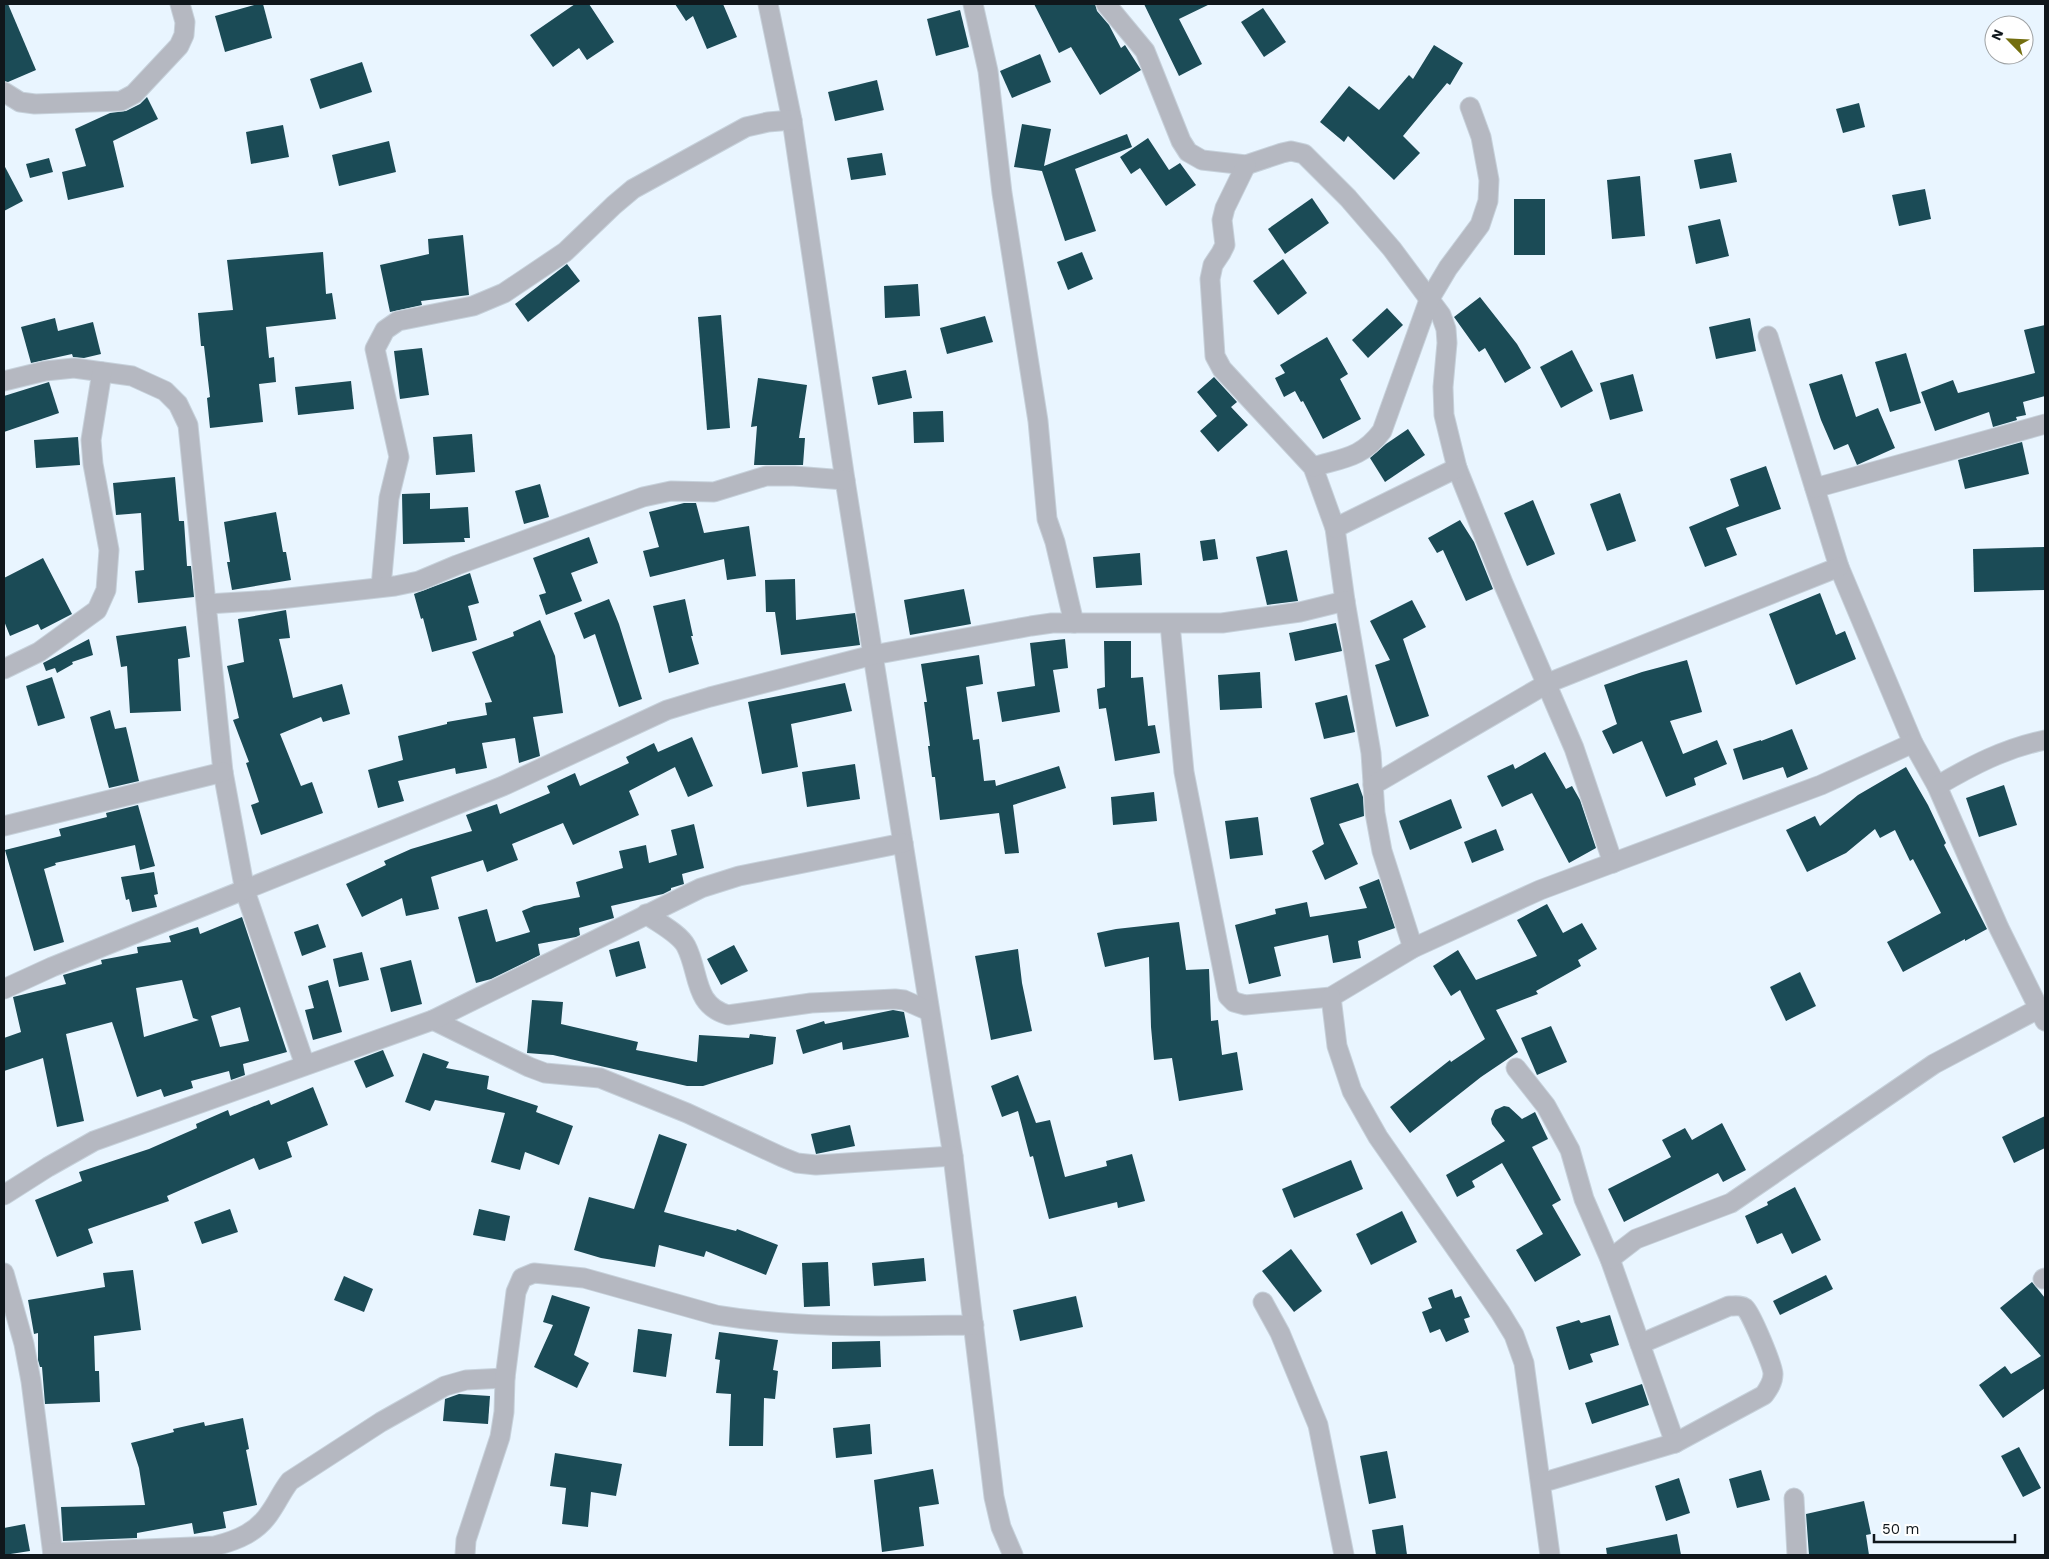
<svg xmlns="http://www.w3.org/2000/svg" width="2049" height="1559" font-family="'Work Sans',sans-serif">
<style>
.building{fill:#1b4b56;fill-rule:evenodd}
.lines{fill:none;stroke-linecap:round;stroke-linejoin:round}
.street-casing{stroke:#c6d1db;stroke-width:21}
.street{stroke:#b5b8c1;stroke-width:19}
</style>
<rect width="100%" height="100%" fill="#e9f5ff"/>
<g class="building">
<path d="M4,4H8L36,70L8,82L4,81Z"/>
<path d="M258,4H263L272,38L225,52L215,16Z"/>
<path d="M575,4H589L614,42L587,60L579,48L553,67L530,35Z"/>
<path d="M675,4H723L737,37L707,49L693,16L686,21Z"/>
<path d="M1034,4H1095L1097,11L1109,25L1121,48L1125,45L1141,70L1100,95L1071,47L1059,53Z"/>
<path d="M1144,4H1210L1179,19L1202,64L1179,76Z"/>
<path d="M1263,8L1286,42L1264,57L1241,22Z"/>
<path d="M960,10L969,47L936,56L927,19Z"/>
<path d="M1434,45L1463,63L1450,85L1447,83L1403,136L1420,153L1394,180L1348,136L1344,142L1320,122L1349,86L1379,110L1409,75L1413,79Z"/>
<path d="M1040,54L1051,82L1012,98L1000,71Z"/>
<path d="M362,62L372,92L320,109L310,79Z"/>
<path d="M877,80L884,110L835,121L828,92Z"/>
<path d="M147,97L158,119L113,141L124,187L68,200L62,172L86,166L75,129L110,113L126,111L140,104Z"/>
<path d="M1859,103L1865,127L1843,133L1836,109Z"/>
<path d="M1022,124L1051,129L1044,166L1127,134L1132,147L1075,169L1096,231L1065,241L1042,171L1014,167Z"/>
<path d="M283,125L289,157L251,164L246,132Z"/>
<path d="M1148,138L1169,170L1180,163L1196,185L1166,206L1140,168L1131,174L1120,157Z"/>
<path d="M389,141L396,172L339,186L332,155Z"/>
<path d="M882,153L886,175L851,180L847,158Z"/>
<path d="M1731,153L1737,182L1700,189L1694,160Z"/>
<path d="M49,158L53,172L30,178L26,164Z"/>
<path d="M4,165L23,201L4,211Z"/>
<path d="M1640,176L1645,236L1612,239L1607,180Z"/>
<path d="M1925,189L1931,219L1899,226L1892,195Z"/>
<path d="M1312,198L1329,223L1285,254L1268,229Z"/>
<rect x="1514" y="199" width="31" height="56"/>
<path d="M1720,219L1729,256L1696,264L1688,226Z"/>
<path d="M463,235L469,295L421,301L422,305L390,312L380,265L429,254L428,239Z"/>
<path d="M323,252L326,294L332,293L336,319L266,327L269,358L274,357L276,382L259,384L263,422L210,428L207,398L210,397L204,346H201L198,313L233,310L227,260Z"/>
<path d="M1082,252L1093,279L1068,290L1057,262Z"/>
<path d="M1283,259L1307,293L1278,315L1253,281Z"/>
<path d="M567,264L580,281L528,322L515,304Z"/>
<path d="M918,284L920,316L885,318L884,286Z"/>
<path d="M1480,297L1517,344L1531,368L1505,383L1485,348L1479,352L1454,317Z"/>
<path d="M1387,308L1403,325L1368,358L1352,340Z"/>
<path d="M721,315L730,428L707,430L698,317Z"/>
<path d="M985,316L993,342L947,354L940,328Z"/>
<path d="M55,318L58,331L93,322L101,354L84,358L73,357L72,354L31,363L21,327Z"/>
<path d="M1750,318L1756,351L1716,359L1709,327Z"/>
<path d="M2045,325V396L2023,402L2026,415L2016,417L2017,420L1993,427L1989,412L1935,431L1921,392L1953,380L1958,393L2035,373L2024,330Z"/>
<path d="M1327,337L1348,374L1340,379L1361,419L1323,439L1303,401L1301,402L1295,391L1284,397L1275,378L1285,373L1280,365Z"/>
<path d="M422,348L429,395L400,399L394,351Z"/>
<path d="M1572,350L1593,391L1561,408L1540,367Z"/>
<path d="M1906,353L1921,403L1890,412L1875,362Z"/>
<path d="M906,370L912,398L878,405L872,377Z"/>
<path d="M1633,374L1643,411L1610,420L1600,383Z"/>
<path d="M1842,374L1856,417L1878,408L1895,448L1857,465L1848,444L1834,450L1821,420L1809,384Z"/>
<path d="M1214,377L1237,402L1231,407L1248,425L1218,452L1200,431L1217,416L1197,392Z"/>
<path d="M758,378L807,385L799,438H805L803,465H754L757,426L751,427Z"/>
<path d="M351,381L354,409L298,415L295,387Z"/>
<path d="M49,382L59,413L4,432V396Z"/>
<path d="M943,411L944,442L914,443L913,412Z"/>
<path d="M1408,429L1425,455L1385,482L1370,458L1386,444Z"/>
<path d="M472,434L475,472L436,475L433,437Z"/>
<path d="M78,437L80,465L36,468L34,440Z"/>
<path d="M2022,442L2029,474L1965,489L1958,460Z"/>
<path d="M1766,466L1781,509L1726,528L1737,555L1705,567L1689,527L1739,506L1730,479Z"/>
<path d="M175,477L179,521H184L187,566H191L194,597L138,603L135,571L144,570L141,513L116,515L113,483Z"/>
<path d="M540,484L549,517L524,524L515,491Z"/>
<path d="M430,493V509L468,507L470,538H464L465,542L403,544L402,494Z"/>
<path d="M1620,493L1636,541L1607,551L1590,504Z"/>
<path d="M1533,500L1555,554L1527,566L1504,513Z"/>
<path d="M684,503H696L704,533L749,526L756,576L727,580L724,559L650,577L643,551L659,547L649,512Z"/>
<path d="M276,512L283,552H286L291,580L232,590L227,562H230L224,522Z"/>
<path d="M1460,520L1474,542L1493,589L1466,601L1443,550L1437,553L1428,538Z"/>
<path d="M589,537L598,563L571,573L582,601L546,615L539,595L546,593L533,558Z"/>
<path d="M1215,539L1218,559L1203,561L1200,541Z"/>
<path d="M2045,547V590L1974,592L1973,549Z"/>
<path d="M1287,550L1298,601L1267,605L1256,557Z"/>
<path d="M1140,553L1142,585L1096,588L1093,557Z"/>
<path d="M43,558L72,614L41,630L38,624L10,636L4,621V578Z"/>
<path d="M470,573L479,603L468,606L477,640L432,652L423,618L421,619L414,594Z"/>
<path d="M795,579L796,620L855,613L860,645L781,655L775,612H766L765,580Z"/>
<path d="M964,589L971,624L910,635L904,600Z"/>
<path d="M1820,593L1836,635L1845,631L1856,659L1796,685L1769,614Z"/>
<path d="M609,599L619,624L642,699L619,707L595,634L584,639L574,613Z"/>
<path d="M685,599L693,636H691L699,664L669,673L653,606Z"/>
<path d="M1412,600L1426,627L1403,639L1429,716L1396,727L1375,665L1390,660L1370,621Z"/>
<path d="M286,610L290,638L279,639L293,698L342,684L350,714L323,722L321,717L280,734L301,786L312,782L323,813L261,835L251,805L259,802L246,763L249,762L233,720L239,718L227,666L244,662L238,619Z"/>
<path d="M540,620L555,656L563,713L533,717L540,756L519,763L515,738L482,743L487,768L456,774L455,768L398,781L404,801L378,808L368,770L403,760L398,736L447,724V722L487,715L485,703L492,702L472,652L514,636L513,632Z"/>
<path d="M1336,623L1342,651L1295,661L1289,633Z"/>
<path d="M186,626L190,657L178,659L181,711L130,713L127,666L121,667L116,636Z"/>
<path d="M89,639L93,655L72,662L73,664L57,673L55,668L46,671L43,663Z"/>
<path d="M1065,639L1068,668L1053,670L1060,712L1002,722L997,692L1035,686L1030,643Z"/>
<path d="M1104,641H1131V678L1143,677L1148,726L1155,725L1160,753L1115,761L1106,708L1099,709L1097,689L1105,687Z"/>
<path d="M979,655L983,684L966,687L973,740L979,739L984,781L995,780L996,786L1059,766L1066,788L1013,805L1019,853L1005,854L999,813L940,820L935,777H932L928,746H930L924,702H927L921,664Z"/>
<path d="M1687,660L1702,712L1670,721L1683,754L1717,740L1727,764L1694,778L1696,785L1666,797L1642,741L1613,754L1602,731L1617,724L1604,685L1642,672Z"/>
<path d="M1260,672L1262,708L1220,710L1218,675Z"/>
<path d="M52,677L65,718L38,726L26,686Z"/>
<path d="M845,683L852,711L791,724L798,767L762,774L748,702Z"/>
<path d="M1347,695L1355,732L1324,739L1315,703Z"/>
<path d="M110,710L115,729L126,727L139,781L109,788L90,717Z"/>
<path d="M1792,729L1808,769L1787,778L1783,767L1743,780L1733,749L1761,740V741Z"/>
<path d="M692,737L713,786L688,797L675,767L629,791L639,815L573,845L563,823L512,844L518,860L487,872L483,860L431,877L439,909L406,916L402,898L362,917L346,884L386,865L384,861L411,849L472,831L466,815L497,804L500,814L550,793L547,786L575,773L580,786L629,763L626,757L654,743L658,752Z"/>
<path d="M1545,752L1566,789L1572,786L1580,800L1596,848L1569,863L1532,793L1502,807L1487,776L1513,764L1515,769Z"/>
<path d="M855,764L860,799L807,807L802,772Z"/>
<path d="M1906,767L1928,805L1946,843L1944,845L1987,929L1965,941V939L1903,972L1887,942L1941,913L1913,859L1910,861L1895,830L1880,838L1875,829L1846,853L1807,872L1786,830L1815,816L1820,826L1858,795Z"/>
<path d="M1358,783L1363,797L1364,816L1339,824L1358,864L1325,880L1312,851L1324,844L1310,798Z"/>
<path d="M2004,785L2017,825L1979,837L1966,798Z"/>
<path d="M1154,792L1157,821L1113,825L1111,797Z"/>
<path d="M1451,799L1462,828L1410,850L1399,821Z"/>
<path d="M138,805L155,866L140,870L135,845L55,863L56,865L44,869L64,942L34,951L5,850L61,836L59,829L107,817L106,813Z"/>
<path d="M1258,817L1263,855L1230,859L1225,821Z"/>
<path d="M694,824L704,868L682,874L684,884L671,888V890L663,894L611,906L614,918L579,928L580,935L576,937L538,944L540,955L491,979L476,983L458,917L487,909L496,942L530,932L522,911L534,906L580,897L576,882L623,868L619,851L646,845L649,863L677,855L671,830Z"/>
<path d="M1496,829L1504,850L1472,863L1464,842Z"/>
<path d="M154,872L158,894L154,895L157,907L132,912L129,899L126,900L121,877Z"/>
<path d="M1379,879L1395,928L1358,941L1361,958L1333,963L1328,935L1274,947L1281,976L1249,984L1235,925L1276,914L1275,909L1307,902L1310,917L1367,908L1359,887Z"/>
<path d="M1547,904L1563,933L1582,923L1597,949L1578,960L1581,966L1536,991L1538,994L1496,1010L1518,1052L1481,1077L1410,1133L1390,1107L1450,1060L1451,1062L1485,1039L1460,990L1451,996L1433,966L1458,950L1476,980L1537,956L1517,920Z"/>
<path d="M242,917L287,1052L243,1064L245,1075L231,1080L229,1071L191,1081L193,1088L164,1097L161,1089L137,1097L112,1022L66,1034L84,1121L57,1127L43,1058L4,1071V1038L21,1032L13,997L66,984L63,975L102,964L101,960L138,953L137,947L171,942L169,936L198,927L200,934ZM182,980L193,1018L199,1020L144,1037L136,988ZM240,1007L249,1041L220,1047L211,1016Z"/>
<path d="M1179,922L1186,970L1209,969L1211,1021L1218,1020L1222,1055L1237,1052L1243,1090L1179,1101L1172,1058L1154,1060L1151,1027L1149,957L1105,967L1097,933L1116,929Z"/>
<path d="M318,924L326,947L302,956L294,932Z"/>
<path d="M639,941L646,968L616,977L609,950Z"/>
<path d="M734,945L748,971L721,985L707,959Z"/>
<path d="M1018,949L1022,983L1032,1031L991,1040L975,956Z"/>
<path d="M362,952L369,980L339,987L333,959Z"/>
<path d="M411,960L422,1004L391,1012L380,968Z"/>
<path d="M1800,972L1816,1006L1786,1021L1770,987Z"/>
<path d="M328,980L342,1032L313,1040L305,1010L314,1008L308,986Z"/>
<path d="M532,1000L563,1002L561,1024L638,1042L636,1050L697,1062L699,1035L749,1038L750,1034L776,1037L773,1064L703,1086H687L553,1055L527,1053Z"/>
<path d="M893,1010L904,1012L909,1037L843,1050L842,1042L803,1054L796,1030L824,1021L825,1024Z"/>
<path d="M1551,1026L1567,1062L1537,1075L1521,1038Z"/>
<path d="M383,1050L394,1076L366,1088L354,1061Z"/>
<path d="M423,1053L449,1062L446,1068L489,1076L487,1089L538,1106L536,1112L573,1126L559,1165L525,1152L520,1170L491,1162L505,1113L435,1100L430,1111L405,1102Z"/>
<path d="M1018,1075L1036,1123L1050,1120L1065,1177L1107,1166L1106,1161L1132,1154L1145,1201L1118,1208L1117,1202L1049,1219L1033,1156L1030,1157L1018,1111L1002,1117L991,1086Z"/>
<path d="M313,1087L328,1125L287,1142L292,1157L259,1170L254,1158L167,1196L169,1201L88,1229L93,1243L57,1257L35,1200L82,1181L79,1172L149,1149L197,1128L196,1124L228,1110L230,1116L269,1100L271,1105Z"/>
<path d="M1504,1106L1509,1107L1522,1119L1535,1112L1548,1139L1532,1147L1561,1200L1552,1205L1581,1255L1535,1282L1516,1250L1543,1234L1502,1163L1472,1181L1475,1187L1457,1197L1446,1175L1505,1141L1492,1124L1491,1119L1495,1110Z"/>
<path d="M2045,1116V1148L2014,1163L2002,1137Z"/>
<path d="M1722,1123L1746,1170L1723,1182L1718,1173L1624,1222L1608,1189L1671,1157L1662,1140L1685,1128L1692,1140Z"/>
<path d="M850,1125L855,1146L816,1154L811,1134Z"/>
<path d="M659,1134L687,1144L664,1212L736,1231L737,1229L778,1245L766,1275L706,1251L704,1257L659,1245L655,1267L601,1258L574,1250L589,1197L634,1209Z"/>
<path d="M1351,1160L1363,1189L1294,1218L1282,1189Z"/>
<path d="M1795,1187L1821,1240L1792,1254L1782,1233L1757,1244L1745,1216L1768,1205L1767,1202Z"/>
<path d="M230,1209L238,1232L202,1244L194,1222Z"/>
<path d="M479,1209L510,1216L505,1241L473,1235Z"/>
<path d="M1402,1211L1417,1242L1371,1265L1356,1234Z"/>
<path d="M1291,1249L1322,1291L1294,1312L1262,1271Z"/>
<path d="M924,1258L926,1281L874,1286L872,1263Z"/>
<path d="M828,1262L830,1306L804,1307L802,1263Z"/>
<path d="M133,1270L141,1330L94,1336L95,1371H99L100,1402L45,1404L42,1367H40L38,1360V1333L34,1334L28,1300L105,1287L103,1273Z"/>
<path d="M1826,1275L1833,1289L1780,1315L1773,1301Z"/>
<path d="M344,1276L373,1289L364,1312L334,1300Z"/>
<path d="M2032,1282L2045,1298V1388L2003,1418L1979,1385L2005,1366L2011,1374L2041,1356L2000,1308Z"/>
<path d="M1452,1289L1455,1298L1461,1296L1470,1317L1464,1319L1469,1332L1446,1342L1440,1329L1430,1333L1422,1312L1432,1308L1428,1298Z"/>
<path d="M552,1295L590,1307L574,1355L589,1363L577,1388L534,1367L553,1325L543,1322Z"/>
<path d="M1076,1296L1083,1327L1020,1341L1013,1310Z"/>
<path d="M1610,1315L1619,1345L1590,1354L1593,1362L1569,1370L1556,1327L1579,1320L1581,1323Z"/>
<path d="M638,1329L672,1334L666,1377L633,1372Z"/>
<path d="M719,1332L778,1340L773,1370L778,1371L775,1399L764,1398L763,1446H729L731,1394L716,1393L720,1360L715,1359Z"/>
<path d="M880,1341L881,1367L832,1369V1342Z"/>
<path d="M1642,1384L1649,1405L1592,1424L1585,1403Z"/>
<path d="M459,1394L490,1396L488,1424L443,1421L445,1399Z"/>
<path d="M243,1418L249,1449L246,1450L257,1505L223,1512L226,1528L194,1534L192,1523L137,1533V1538L63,1541L61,1507L145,1505L139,1468L131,1443L174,1432L173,1429L204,1422L205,1426Z"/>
<path d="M870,1424L872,1454L836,1458L833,1428Z"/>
<path d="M2019,1447L2041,1488L2023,1497L2001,1456Z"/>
<path d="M1387,1451L1396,1498L1369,1504L1360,1456Z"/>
<path d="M555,1453L622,1464L616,1496L591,1492L588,1527L562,1524L566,1488L550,1486Z"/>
<path d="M933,1469L939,1504L919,1507L924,1546L882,1552L874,1480Z"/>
<path d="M1761,1470L1770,1500L1737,1508L1729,1479Z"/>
<path d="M1679,1478L1690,1513L1666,1521L1655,1486Z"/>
<path d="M1864,1501L1871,1534L1866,1535L1869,1555H1809L1806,1514Z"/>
<path d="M25,1524L30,1551L4,1555V1528Z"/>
<path d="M1403,1525L1407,1555H1376L1372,1530Z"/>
<path d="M1677,1534L1681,1555H1607L1606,1548Z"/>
</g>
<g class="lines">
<defs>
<g id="street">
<path d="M768,4L792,120L845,480L953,1156L994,1497L1001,1527L1013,1555"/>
<path d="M973,4L988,71L1002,193L1038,421L1047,519L1055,542L1074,623"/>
<path d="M1106,4L1145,51L1181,141L1188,152L1202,160L1246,165L1282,153L1291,151L1304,154L1348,198L1392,249L1441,315L1446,329L1447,343L1443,387L1444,415L1457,468L1503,583L1574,748L1613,863"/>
<path d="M4,92L20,102L35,104L121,101L134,94L179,46L184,35L185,22L180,4"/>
<path d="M1246,165L1225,208L1222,220L1225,245L1221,253L1213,265L1210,279L1215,356L1222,369L1313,467L1335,528L1345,601L1371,753L1375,813L1382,851L1413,948"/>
<path d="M1768,336L1839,567L1913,743L1937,786L1999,928L2045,1021"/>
<path d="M4,381L45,371L74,368L132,376L165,391L178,404L188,425L223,772L245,891L305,1065"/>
<path d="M1313,467C1343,458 1362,458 1382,431L1429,300L1448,268L1480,225L1488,201L1489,180L1481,137L1470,107"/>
<path d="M1815,488L2045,424"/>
<path d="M1335,528L1457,468"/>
<path d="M381,587L389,498L399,457L375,349L385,330L398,321L473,306L504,293L565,252L614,205L633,189L746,127L768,122L792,120"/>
<path d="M207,604L271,600L395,586L419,581L457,565L643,497L671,491L714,492L766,476H794L845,480"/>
<path d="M1170,624L1184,772L1228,996L1234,1002L1245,1005L1331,997L1413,948L1540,890L1821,785L1913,743"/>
<path d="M4,669L39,652L97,610L106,590L109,550L93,464L91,440L102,372"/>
<path d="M1373,785L1548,683L1839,567"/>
<path d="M1937,786C1971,766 2005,748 2045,740"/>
<path d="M4,826L223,772"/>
<path d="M646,914C658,923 679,933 686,946C700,973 693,1005 728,1015L811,1003L895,999L904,1000L929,1011"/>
<path d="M4,989L52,967L503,786L667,710L710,697L873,655L1031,626L1052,623H1222L1300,612L1345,601"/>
<path d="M1331,997L1337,1046L1352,1091L1378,1137L1500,1312L1514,1335L1524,1363L1550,1555"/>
<path d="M433,1020L529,1067L545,1073L600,1078L687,1113L782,1157L797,1163L816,1165L953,1156"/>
<path d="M1516,1068L1546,1106L1570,1150L1584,1199L1610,1259L1675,1443"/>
<path d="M4,1195L48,1167L94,1141L433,1020L701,888L739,876L903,843"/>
<path d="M1610,1259L1636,1239L1731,1203L1934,1064L2038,1009"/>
<path d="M4,1273L24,1344L31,1381L53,1555"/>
<path d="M2043,1279L2045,1278"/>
<path d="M1263,1302L1280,1333L1318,1425L1344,1555"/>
<path d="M1541,1483L1675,1443L1764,1395C1769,1388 1773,1382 1773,1374C1773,1366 1751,1313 1745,1308C1741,1305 1735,1306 1729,1306L1640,1344"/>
<path d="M1794,1498L1797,1555"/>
<path d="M53,1553L215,1546C238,1540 258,1532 271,1511C278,1501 282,1491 290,1481L381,1422L445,1386L466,1380L505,1378"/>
<path d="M465,1555L466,1540L500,1437L504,1412L505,1378L516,1292L522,1278L534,1273L584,1278L716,1315C801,1329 888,1326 974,1325"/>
</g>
</defs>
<use href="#street" class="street-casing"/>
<use href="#street" class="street"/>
</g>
<rect width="2049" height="1559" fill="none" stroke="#10171c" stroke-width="10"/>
<g transform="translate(2009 40) rotate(294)"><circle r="24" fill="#ffffff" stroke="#9fa2a4"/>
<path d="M0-4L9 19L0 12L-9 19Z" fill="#736e0e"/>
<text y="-8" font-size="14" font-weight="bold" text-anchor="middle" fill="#10171c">N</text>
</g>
<path d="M1874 1534v8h141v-8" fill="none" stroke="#10171c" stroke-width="2.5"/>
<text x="1882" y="1534" font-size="15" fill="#10171c" stroke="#ffffff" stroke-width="4" paint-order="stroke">50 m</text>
</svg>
